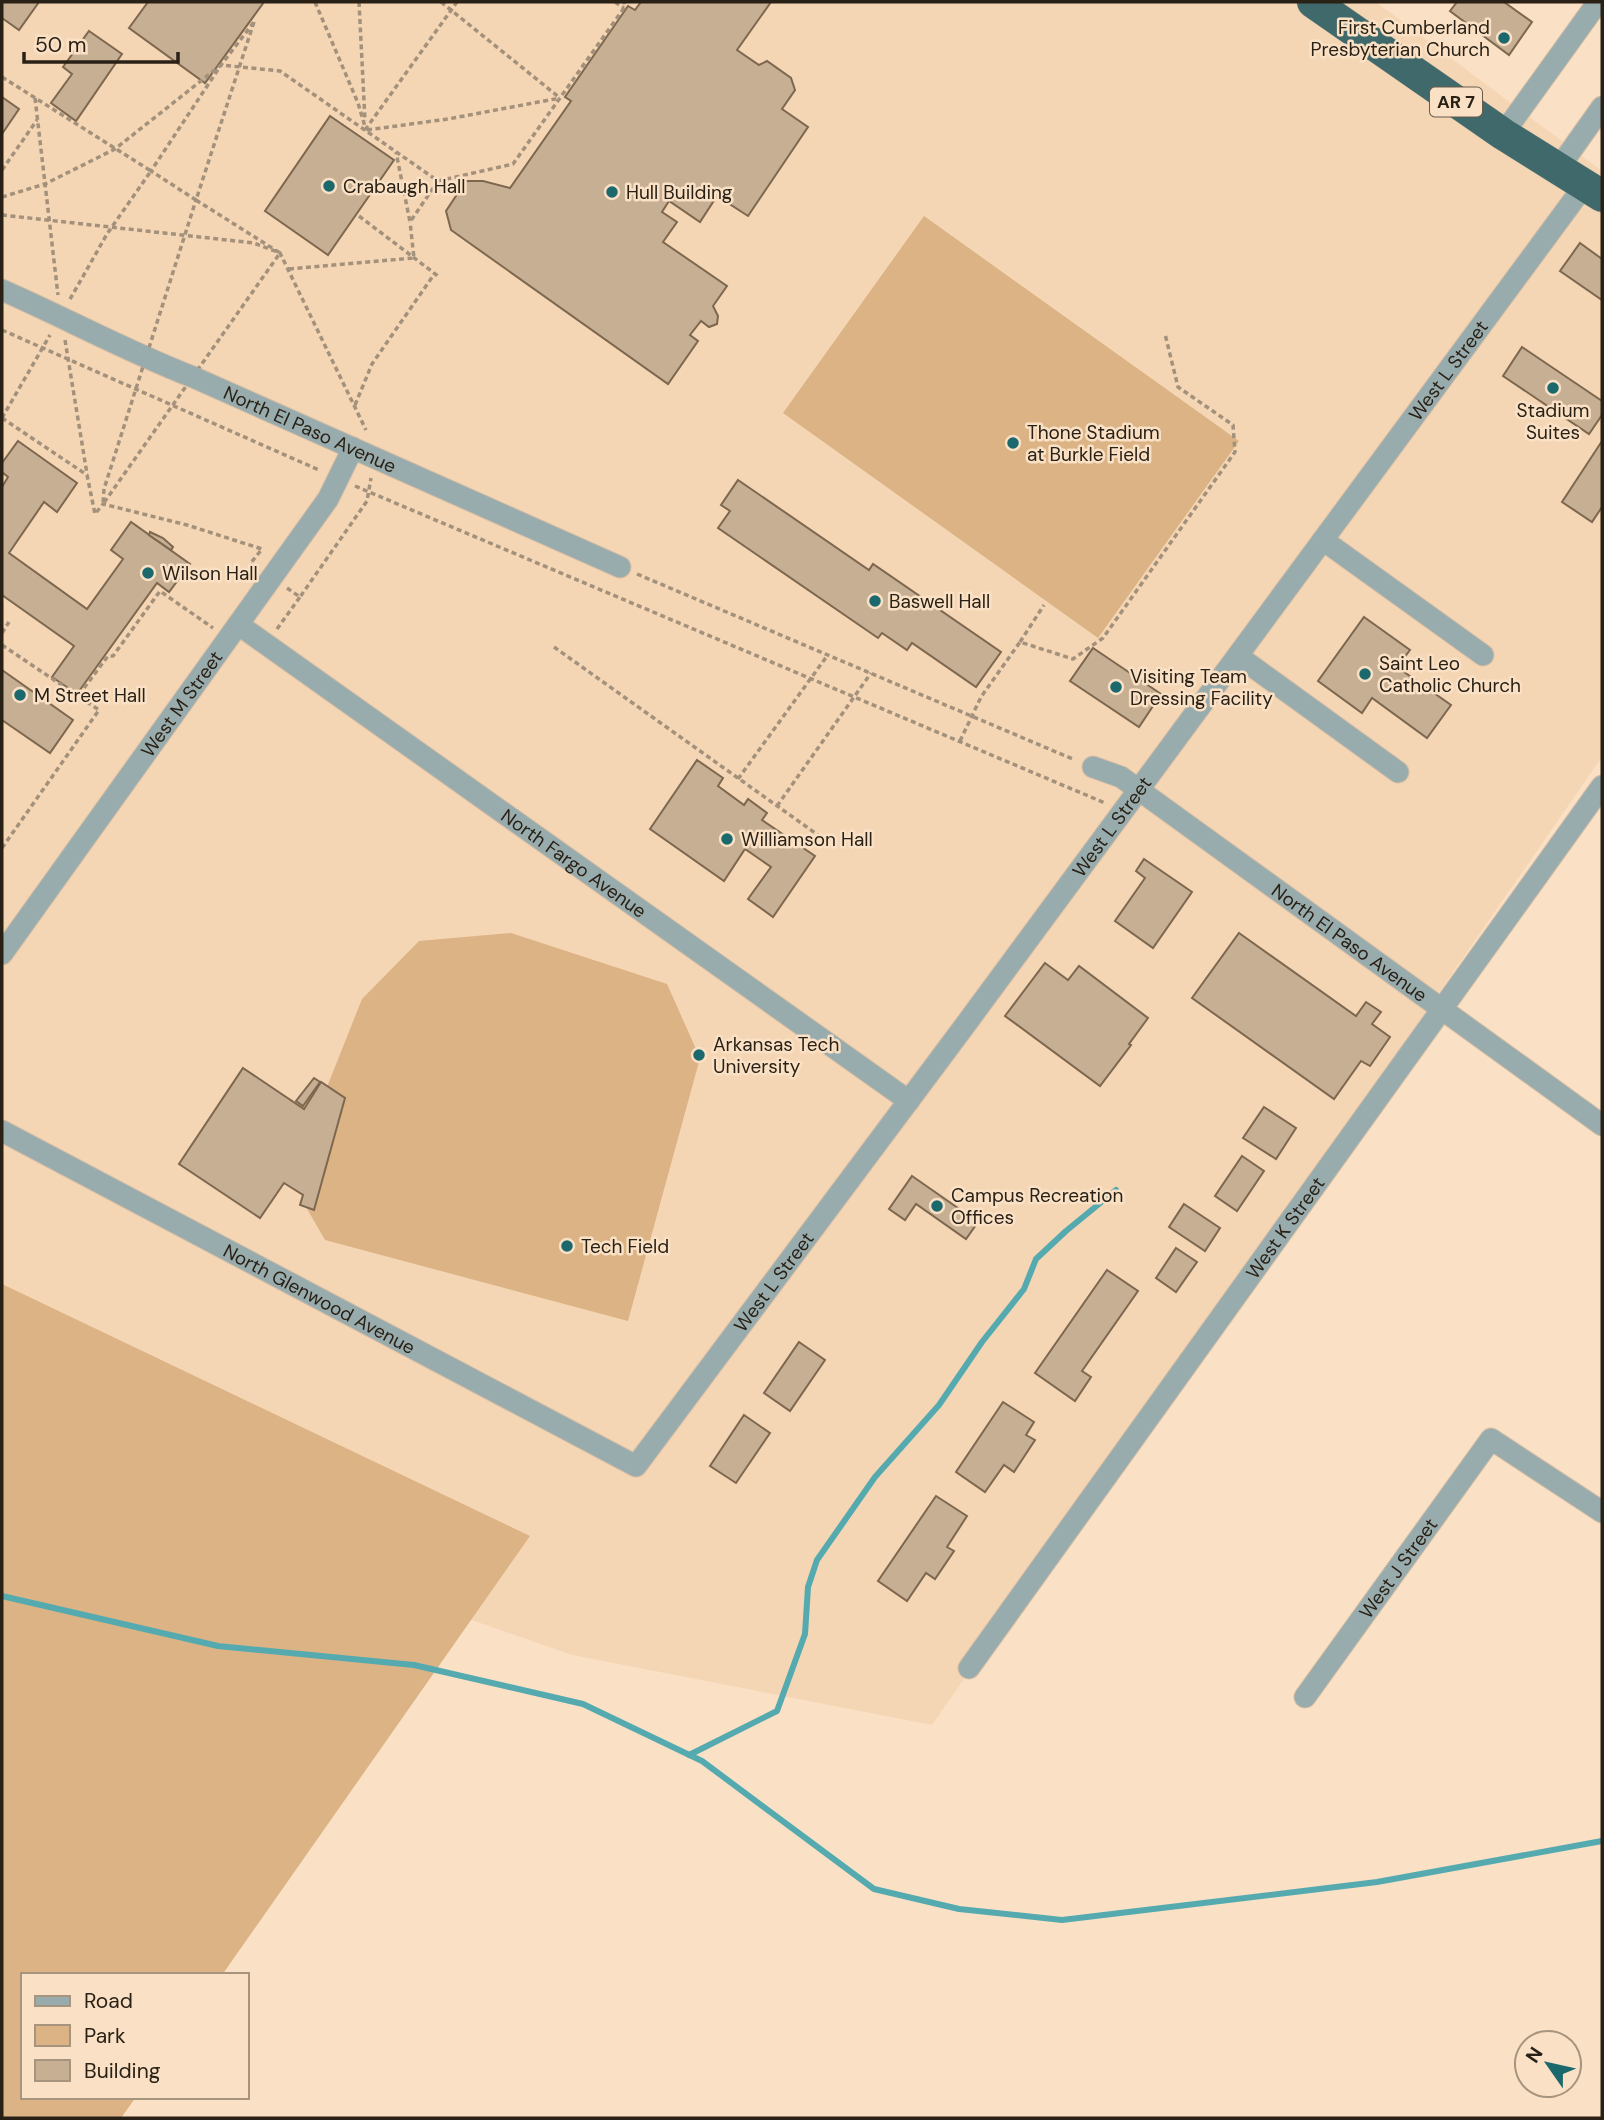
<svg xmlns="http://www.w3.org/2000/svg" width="1604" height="2120" font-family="'DM Sans',sans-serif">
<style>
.built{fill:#f5d6b4}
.green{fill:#dbb385}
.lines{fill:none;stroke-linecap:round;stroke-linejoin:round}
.stream{stroke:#55aab0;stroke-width:6}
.building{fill:#c7af94;stroke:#7d674e;stroke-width:2}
.minor-casing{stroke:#d5bea6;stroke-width:23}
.highway-casing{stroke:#d5bea6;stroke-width:33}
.path{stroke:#a3917c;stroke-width:3.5;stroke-dasharray:5 3.5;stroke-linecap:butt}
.minor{stroke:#99acad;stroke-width:21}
.highway{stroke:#40696c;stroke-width:32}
.poi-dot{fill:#1b686d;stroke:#fae1c5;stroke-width:2.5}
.labels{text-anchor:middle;stroke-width:5;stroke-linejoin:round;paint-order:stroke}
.shield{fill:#fae1c5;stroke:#685b4a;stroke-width:2}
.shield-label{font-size:18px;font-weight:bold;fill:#2a2116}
.poi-label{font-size:19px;fill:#2a2116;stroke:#fae1c5;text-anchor:start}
.street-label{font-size:19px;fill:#2a2116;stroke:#fae1c5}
</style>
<rect width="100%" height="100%" fill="#fae1c5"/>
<path class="built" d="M2,2H1376L1602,171V757L932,1725L572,1655L463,1617L2,1354Z"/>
<g class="green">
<path d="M924,216L1239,441L1098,638L783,413Z"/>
<path d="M511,933L667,984L700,1058L628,1321L325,1240L306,1207L319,1107L362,999L419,941Z"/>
<path d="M2,1284L530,1536L222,1975H23V2097H136L121,2118H2Z"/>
</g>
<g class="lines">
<g class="stream">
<path d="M2,1596L218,1646L414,1665L583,1704L702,1761L874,1889L959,1909L1062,1920L1377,1882L1602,1841"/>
<path d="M689,1755L777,1711L805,1634L808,1587L817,1560L875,1477L939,1405L982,1342L1024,1289L1036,1259L1066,1231L1116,1190"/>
</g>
</g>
<g class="building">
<path d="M2,2H39L19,30L2,18Z"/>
<path d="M148,2H264L205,83L129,28Z"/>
<path d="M641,2H771L737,50L759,65L767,61L791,78L795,90L782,109L808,127L748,216L717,196L700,222L669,201L662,212L677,222L663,242L727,286L713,306L718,316L717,324L709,327L701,321L690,335L698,341L668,384L451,230L446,211L466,181H483L510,188L571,101L565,97L628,6L635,10Z"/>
<path d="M1457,2H1504L1532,22L1509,55L1450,11Z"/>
<path d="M89,31L122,54L76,121L51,103L72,74L63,67Z"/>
<path d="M2,97L19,109L2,134Z"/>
<path d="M330,116L394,160L328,255L265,211Z"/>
<path d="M1580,243L1602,259V300L1560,271Z"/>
<path d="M1522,347L1602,401V415L1589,434L1503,376Z"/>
<path d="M18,441L77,483L57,512L44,502L9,553L87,609L123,559L111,550L131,522L190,564L169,592L157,583L77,694L52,677L74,646L2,595V487L8,477L2,472V463Z"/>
<path d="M1602,441V507L1592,522L1562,502Z"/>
<path d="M738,480L869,570L873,564L1001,652L976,687L912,643L907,650L882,633L878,638L718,528L730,511L721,505Z"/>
<path d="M150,532L163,538L173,547L171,550L149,535Z"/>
<path d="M1364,617L1410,650L1397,667L1451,705L1427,738L1372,698L1362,713L1318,681Z"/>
<path d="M1093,648L1161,694L1139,727L1070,681Z"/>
<path d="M2,670L73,720L50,753L2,720Z"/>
<path d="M697,760L723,778L718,786L744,805L748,799L767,813L762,820L815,856L773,917L748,899L771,867L745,849L724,881L650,829Z"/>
<path d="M1144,859L1192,892L1153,948L1115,921L1145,878L1136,871Z"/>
<path d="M1239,933L1356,1016L1366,1002L1381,1012L1372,1024L1390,1037L1370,1066L1361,1061L1334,1099L1192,998Z"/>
<path d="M1045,963L1068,980L1079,966L1148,1018L1129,1044L1131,1045L1100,1086L1005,1016Z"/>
<path d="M243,1068L304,1109L321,1082L345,1098L314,1210L300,1205L303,1195L284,1183L260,1218L179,1164Z"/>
<path d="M314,1078L320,1082L303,1106L296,1101Z"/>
<path d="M1264,1107L1296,1128L1276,1159L1243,1138Z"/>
<path d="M1242,1156L1264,1171L1237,1211L1215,1196Z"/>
<path d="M912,1176L978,1222L966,1239L916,1204L905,1220L889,1209Z"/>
<path d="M1184,1204L1220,1228L1205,1251L1169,1227Z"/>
<path d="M1176,1248L1197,1262L1176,1292L1156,1278Z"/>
<path d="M1107,1270L1138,1291L1082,1371L1091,1377L1075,1401L1035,1373Z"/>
<path d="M799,1342L825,1360L790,1411L764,1393Z"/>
<path d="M1003,1402L1034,1422L1026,1435L1035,1440L1014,1472L1004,1465L985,1492L956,1472Z"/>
<path d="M744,1415L770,1433L736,1483L710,1466Z"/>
<path d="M936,1496L967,1516L947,1547L954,1551L935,1579L926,1573L907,1601L878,1581Z"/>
</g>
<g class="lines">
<defs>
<g id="minor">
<path d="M1503,134L1598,2"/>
<path d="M1558,169L1602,107"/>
<path id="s1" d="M2,290C66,318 128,352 193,377L620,567"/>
<path d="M1323,540L1483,655"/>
<path id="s2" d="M239,625L909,1101"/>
<path d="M1238,656L1398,772"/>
<path id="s3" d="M1093,767L1121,777L1139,790L1602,1125"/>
<path id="s4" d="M2,954L328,499L353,448"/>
<path id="s5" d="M2,1131L636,1466L963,1028L1584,186"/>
<path id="s6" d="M969,1668L1602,786"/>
<path id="s7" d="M1305,1697L1491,1439L1602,1512"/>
</g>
<path id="highway" d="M1313,2L1503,134L1602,196"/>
</defs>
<use href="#minor" class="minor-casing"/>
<use href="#highway" class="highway-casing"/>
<g class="path">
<path d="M315,2L358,103L366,130"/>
<path d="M359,2L365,121"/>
<path d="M441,2L560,98"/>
<path d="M615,2L624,8"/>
<path d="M254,22L196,200L151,171L221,65Z"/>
<path d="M2,77L151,171L107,234L69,301"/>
<path d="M35,98L58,295"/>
<path d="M365,130L457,2"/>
<path d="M367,130L448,119L560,98"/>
<path d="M2,170L37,120"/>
<path d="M438,181L513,164L624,8V2"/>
<path d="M2,197L45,184L115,149L221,65L280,71L438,181L410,222L396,152"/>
<path d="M196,200L280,253L103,504L104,489Z"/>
<path d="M2,215L254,243L280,253L366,430"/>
<path d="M359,216L438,276"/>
<path d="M289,269L414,258L410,222"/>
<path d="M2,330L319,470"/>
<path d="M65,340L87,474"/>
<path d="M355,405L372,364L435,273"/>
<path d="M2,418L87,475L95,514L103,504L187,525L262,549L250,564L254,567"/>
<path d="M2,418L50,335"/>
<path d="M355,486L1105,803"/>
<path d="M637,574L1075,760"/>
<path d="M287,588L300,597L367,501L371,478"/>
<path d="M277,629L300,597"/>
<path d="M2,633L9,622"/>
<path d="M1020,642L1044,605"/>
<path d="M2,645L78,696"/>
<path d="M554,647L825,840"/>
<path d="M960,741L981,697L1020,642L1073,659L1103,638L1235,452L1233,425L1178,387L1165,334"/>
<path d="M738,779L827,656"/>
<path d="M777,806L871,673"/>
<path d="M2,848L99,710L78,696L108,656H113L160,591L213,628"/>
</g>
<use href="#minor" class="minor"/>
<use href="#highway" class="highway"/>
</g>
<g class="poi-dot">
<circle cx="1504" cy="38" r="7"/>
<circle cx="329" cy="186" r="7"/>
<circle cx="612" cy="192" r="7"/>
<circle cx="1553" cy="388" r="7"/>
<circle cx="1013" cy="443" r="7"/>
<circle cx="148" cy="573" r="7"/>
<circle cx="875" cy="601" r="7"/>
<circle cx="1365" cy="674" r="7"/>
<circle cx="1116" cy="687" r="7"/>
<circle cx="20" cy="695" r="7"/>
<circle cx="727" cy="839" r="7"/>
<circle cx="699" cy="1055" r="7"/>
<circle cx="937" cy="1206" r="7"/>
<circle cx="567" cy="1246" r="7"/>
</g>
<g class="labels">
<rect class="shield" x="1430" y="87.5" width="52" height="29" rx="5"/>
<g class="shield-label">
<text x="1456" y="108">AR 7</text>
</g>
<g class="poi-label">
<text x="1490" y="34" text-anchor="end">First Cumberland<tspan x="1490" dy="22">Presbyterian Church</tspan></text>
<text x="343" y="193">Crabaugh Hall</text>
<text x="626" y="199">Hull Building</text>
<text x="1553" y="417" text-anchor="middle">Stadium<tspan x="1553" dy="22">Suites</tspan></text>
<text x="1027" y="439">Thone Stadium<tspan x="1027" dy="22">at Burkle Field</tspan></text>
<text x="162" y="580">Wilson Hall</text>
<text x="889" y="608">Baswell Hall</text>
<text x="1379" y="670">Saint Leo<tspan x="1379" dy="22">Catholic Church</tspan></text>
<text x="1130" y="683">Visiting Team<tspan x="1130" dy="22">Dressing Facility</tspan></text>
<text x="34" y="702">M Street Hall</text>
<text x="741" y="846">Williamson Hall</text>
<text x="713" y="1051">Arkansas Tech<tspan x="713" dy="22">University</tspan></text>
<text x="951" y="1202">Campus Recreation<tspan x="951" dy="22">Offices</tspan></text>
<text x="581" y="1253">Tech Field</text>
</g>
<g class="street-label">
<text dy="7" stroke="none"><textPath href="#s5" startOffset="2081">West L Street</textPath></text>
<text dy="7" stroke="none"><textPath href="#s1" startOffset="338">North El Paso Avenue</textPath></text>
<text dy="7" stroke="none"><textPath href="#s4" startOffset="308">West M Street</textPath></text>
<text dy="7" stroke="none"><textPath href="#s5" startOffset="1514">West L Street</textPath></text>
<text dy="7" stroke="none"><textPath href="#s2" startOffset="411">North Fargo Avenue</textPath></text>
<text dy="7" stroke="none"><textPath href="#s3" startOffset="312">North El Paso Avenue</textPath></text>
<text dy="7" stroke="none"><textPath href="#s6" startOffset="542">West K Street</textPath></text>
<text dy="7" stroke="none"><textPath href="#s5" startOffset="947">West L Street</textPath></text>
<text dy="7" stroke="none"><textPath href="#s5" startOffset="359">North Glenwood Avenue</textPath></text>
<text dy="7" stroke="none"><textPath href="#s7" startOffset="159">West J Street</textPath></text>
</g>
</g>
<rect width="1604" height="2120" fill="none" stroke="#2a2116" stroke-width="7"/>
<rect x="21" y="1973" width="228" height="126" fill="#fae1c5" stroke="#a7947f" stroke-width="2"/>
<rect x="35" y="1996" width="35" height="10" fill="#99acad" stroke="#a7947f" stroke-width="2"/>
<text x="84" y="2008" font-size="21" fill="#2a2116">Road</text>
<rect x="35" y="2025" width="35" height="21" fill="#dbb385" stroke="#a7947f" stroke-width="2"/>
<text x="84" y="2043" font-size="21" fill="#2a2116">Park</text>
<rect x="35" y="2060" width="35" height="21" fill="#c7af94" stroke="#a7947f" stroke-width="2"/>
<text x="84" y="2078" font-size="21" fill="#2a2116">Building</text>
<g transform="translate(1548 2064) rotate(304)"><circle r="33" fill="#fae1c5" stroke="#a7947f" stroke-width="2"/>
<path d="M0-5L12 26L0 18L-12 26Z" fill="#1b686d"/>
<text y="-10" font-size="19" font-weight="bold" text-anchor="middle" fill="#2a2116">N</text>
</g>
<path d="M24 52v10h154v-10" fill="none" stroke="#2a2116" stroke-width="3.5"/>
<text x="35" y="52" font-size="21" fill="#2a2116" stroke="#fae1c5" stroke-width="5" paint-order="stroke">50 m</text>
</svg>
